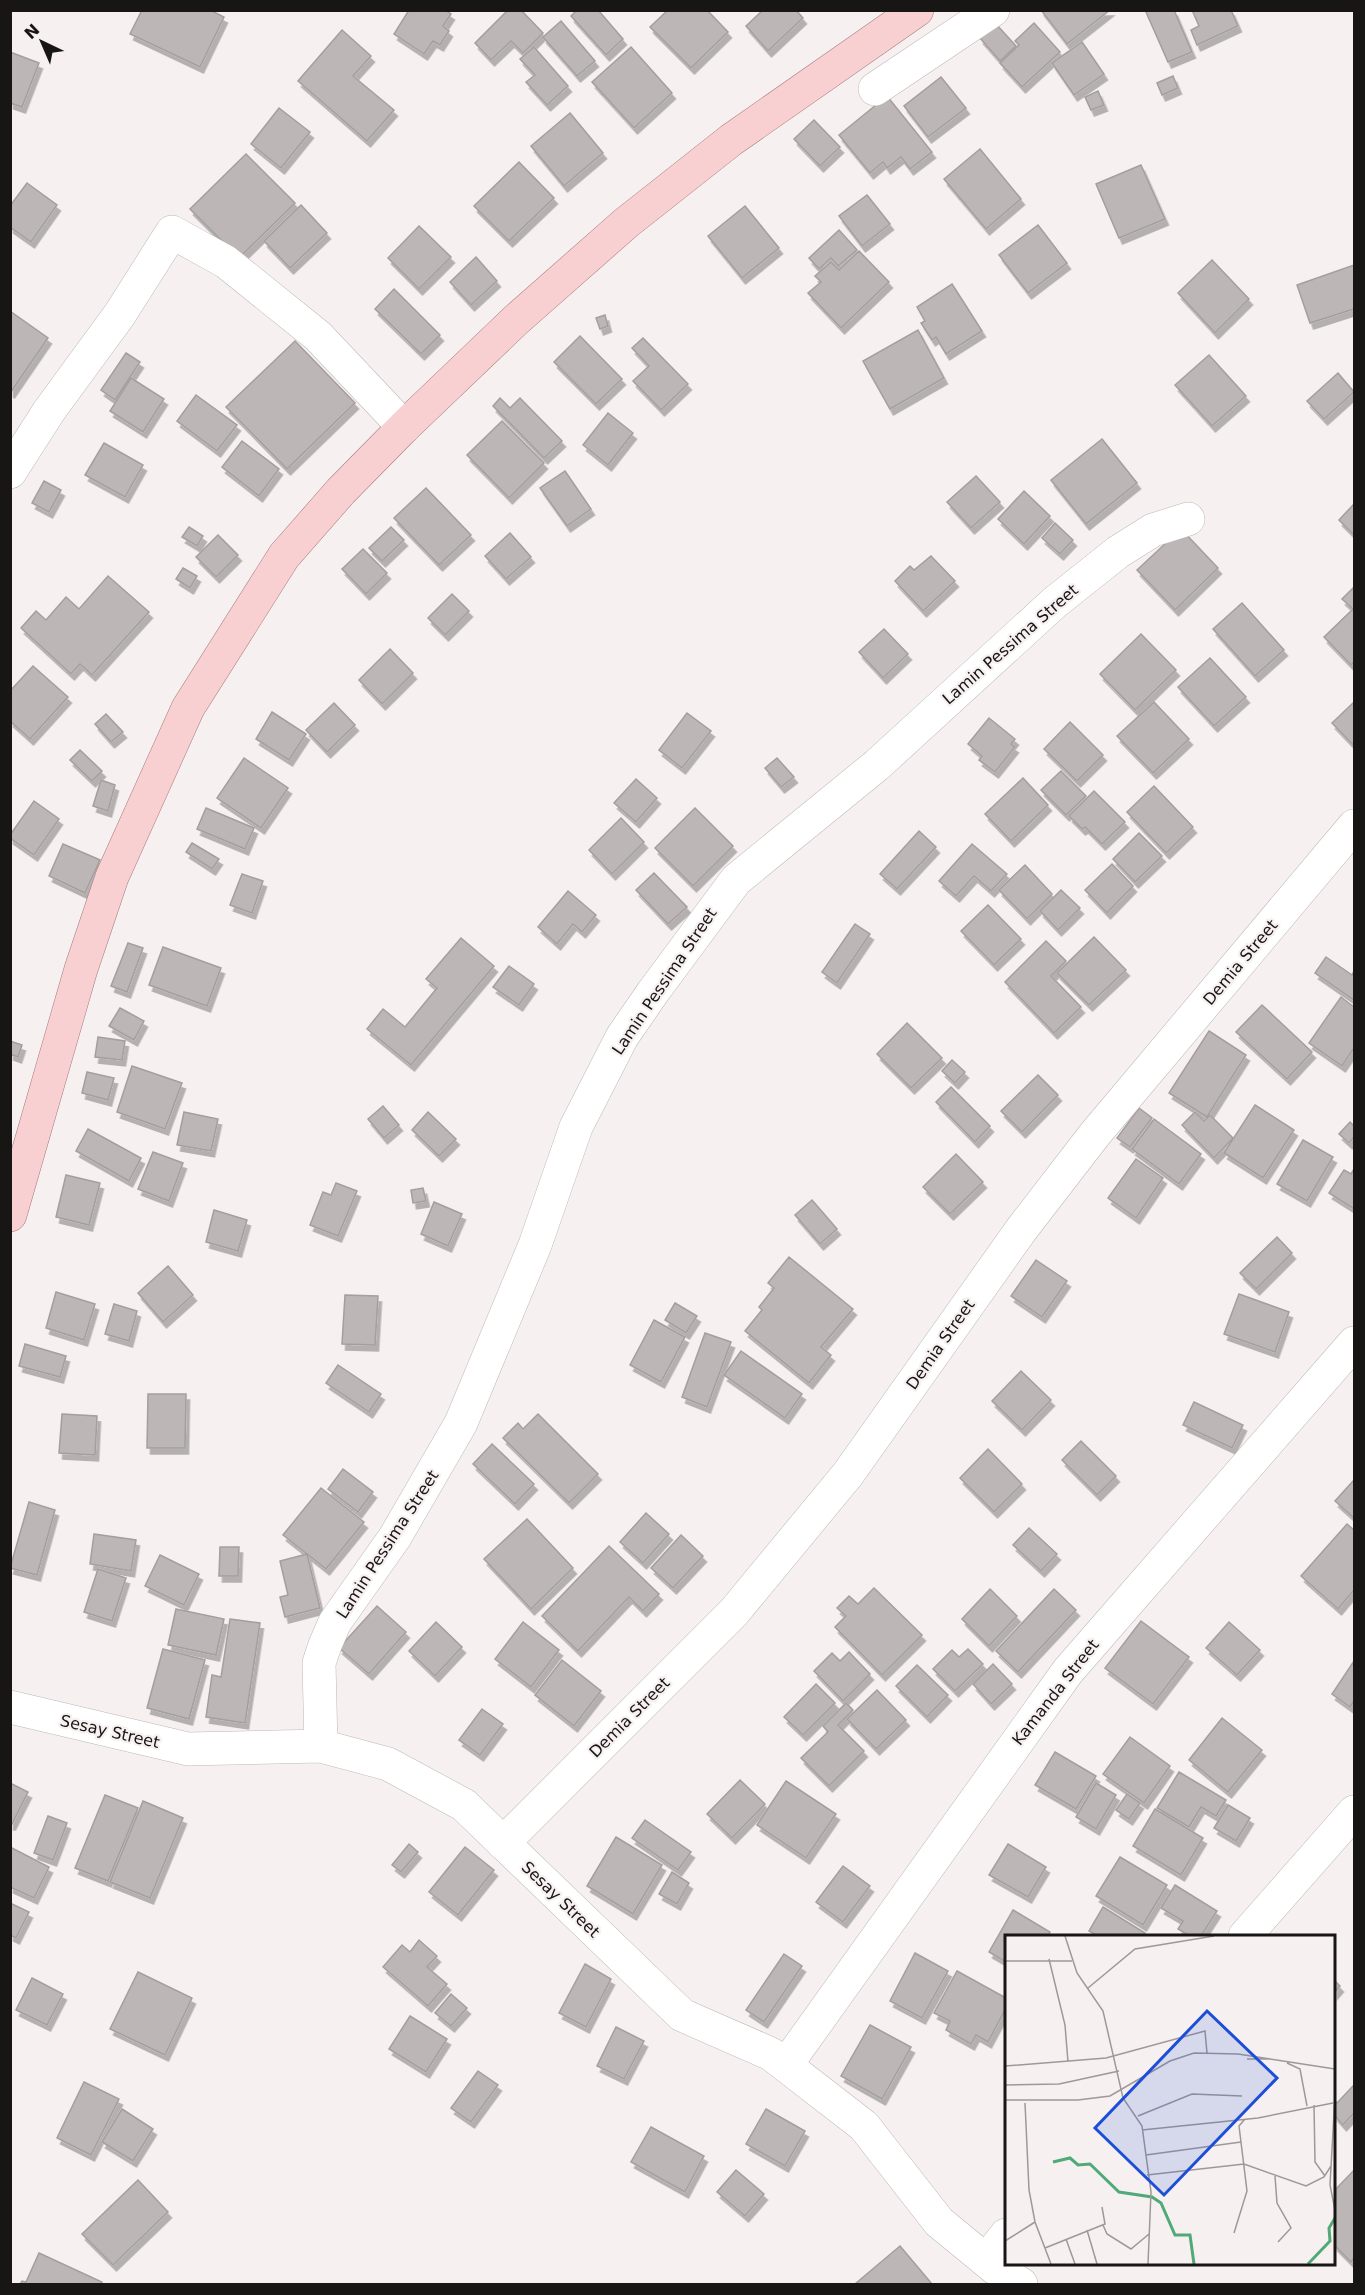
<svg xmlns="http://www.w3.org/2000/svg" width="1365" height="2295" font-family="'DejaVu Sans',sans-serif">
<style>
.building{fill:#bdb6b6;stroke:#a59e9e;stroke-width:1.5;filter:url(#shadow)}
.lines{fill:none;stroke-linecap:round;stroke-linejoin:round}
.minor-casing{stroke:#bfb8b8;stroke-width:34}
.primary-casing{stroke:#a77a7c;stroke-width:34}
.minor{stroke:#fff;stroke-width:33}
.primary{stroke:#f8d0d1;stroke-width:33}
.labels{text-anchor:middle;stroke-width:4.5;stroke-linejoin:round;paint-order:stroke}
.street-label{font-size:16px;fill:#181515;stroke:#f7f0f0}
.inset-river{fill:none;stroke:#4faa77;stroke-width:3}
.inset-road{fill:none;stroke:#9e9898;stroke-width:1.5}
.view{fill:#1d4ed8;fill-opacity:0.15;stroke:#1d4ed8;stroke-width:3}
.inset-edge{fill:none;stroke:#181515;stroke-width:3}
</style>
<defs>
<filter id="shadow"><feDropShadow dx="3.5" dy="6" stdDeviation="0" flood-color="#0004"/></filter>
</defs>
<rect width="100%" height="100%" fill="#f7f0f0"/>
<g class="building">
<path d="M142,10H210L224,17L200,67L130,34Z"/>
<path d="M409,10H445L451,14L443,26L449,31L440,45L433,41L424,54L394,34Z"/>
<path d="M508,10H521L543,33L523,53L511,41L491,60L475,43Z"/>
<path d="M577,10H598L623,39L606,55L571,16Z"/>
<path d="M668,10H707L728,32L691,68L650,27Z"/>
<path d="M763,10H796L803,18L768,51L746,26Z"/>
<path d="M1041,10H1110L1067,44Z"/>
<path d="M1149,10H1174L1192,52L1168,62L1146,12Z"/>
<path d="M1192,10H1231L1238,26L1197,45L1191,30L1199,26Z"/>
<path d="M561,21L595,61L577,76L543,37Z"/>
<path d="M1034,23L1060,52L1022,87L1000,63L1019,45L1015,41Z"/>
<path d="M996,24L1016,46L1000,61L980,38Z"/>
<path d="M342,30L371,56L353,76L394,110L367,141L298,81Z"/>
<path d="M1082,42L1104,74L1074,95L1052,63Z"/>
<path d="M534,47L568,86L547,105L526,82L535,75L520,59Z"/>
<path d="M631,47L672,93L634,128L592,82Z"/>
<path d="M10,52L39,63L22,107L10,103Z"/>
<path d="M1173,76L1178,88L1162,95L1157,83Z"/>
<path d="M941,77L966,108L928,137L904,106Z"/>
<path d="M1098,91L1104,105L1091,110L1085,97Z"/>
<path d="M887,96L932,152L910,169L901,157L887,168L883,162L870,173L839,135Z"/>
<path d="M279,108L310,132L281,168L251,144Z"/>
<path d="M570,113L603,153L564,186L531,146Z"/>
<path d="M814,120L840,147L820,166L794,139Z"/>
<path d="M980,149L1021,199L986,229L944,179Z"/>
<path d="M246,154L295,203L239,258L190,209Z"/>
<path d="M519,162L554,198L509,241L474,206Z"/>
<path d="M1141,165L1165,219L1119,238L1096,184Z"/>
<path d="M27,183L57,205L31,242L10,227V206Z"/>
<path d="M867,195L890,224L862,246L839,216Z"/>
<path d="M301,205L327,233L290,268L264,241Z"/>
<path d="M745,206L779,248L742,278L708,236Z"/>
<path d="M1038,225L1067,263L1028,293L999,255Z"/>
<path d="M419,226L451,257L419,289L388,258Z"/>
<path d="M839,230L857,250L838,266L831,258L819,269L809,258Z"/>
<path d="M859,251L889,282L841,328L808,293L821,282L815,276L831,262L839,270Z"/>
<path d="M476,257L497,281L471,305L450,282Z"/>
<path d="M1212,260L1249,299L1215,333L1178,293Z"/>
<path d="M1354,265V309L1310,323L1297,285Z"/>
<path d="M952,284L982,331L946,354L936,337L932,340L921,323L925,321L917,307Z"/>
<path d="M394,289L440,335L421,354L375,309Z"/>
<path d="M10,311L48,338L11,392L10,391Z"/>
<path d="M605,315L608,326L600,329L596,318Z"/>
<path d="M918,330L944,378L890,409L863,361Z"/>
<path d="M580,336L622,379L596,404L554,362Z"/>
<path d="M643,338L688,384L661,410L633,381L649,366L632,348Z"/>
<path d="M295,341L355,403L287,469L226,407Z"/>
<path d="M126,353L140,362L115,400L101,390Z"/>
<path d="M1209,355L1246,396L1212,426L1175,385Z"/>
<path d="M1338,373L1354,392L1324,419L1307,401Z"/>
<path d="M131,378L164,399L143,432L110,411Z"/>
<path d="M196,395L237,425L217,451L177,421Z"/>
<path d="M500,398L510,408L520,398L562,441L544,458L493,406Z"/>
<path d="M608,413L633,433L608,465L583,445Z"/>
<path d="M502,421L544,463L509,498L467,455Z"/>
<path d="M1102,439L1137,483L1086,524L1051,480Z"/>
<path d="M242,441L279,469L259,496L222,467Z"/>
<path d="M104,443L143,465L125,497L85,475Z"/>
<path d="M565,471L591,509L567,526L540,488Z"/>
<path d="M976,476L1000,502L971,528L947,502Z"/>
<path d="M44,481L61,490L49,512L32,503Z"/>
<path d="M426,488L471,535L439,565L394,518Z"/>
<path d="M1024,491L1050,516L1024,544L998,519Z"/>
<path d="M1354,504V535L1339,520Z"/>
<path d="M1055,523L1073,540L1060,554L1042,538Z"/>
<path d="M189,527L203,536L197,546L182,537Z"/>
<path d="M391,527L404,540L382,561L369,548Z"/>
<path d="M1181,529L1218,568L1175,610L1137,570Z"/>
<path d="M510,533L531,557L506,579L485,556Z"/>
<path d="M218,535L238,555L216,577L196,557Z"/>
<path d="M363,549L387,573L366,594L342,569Z"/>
<path d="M931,556L955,581L923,611L895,581L910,566L914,570Z"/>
<path d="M183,568L197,576L190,588L176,579Z"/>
<path d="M108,576L149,612L92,675L80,664L71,674L21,628L36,611L46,620L66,597L79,609Z"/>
<path d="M1354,587V662L1351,665L1324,637L1353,609L1342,599Z"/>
<path d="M452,594L469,611L445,635L428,618Z"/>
<path d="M1242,603L1284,650L1255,676L1213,629Z"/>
<path d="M884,629L908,654L883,678L859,652Z"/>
<path d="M1141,634L1176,670L1135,710L1100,674Z"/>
<path d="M390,649L413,673L382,704L359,680Z"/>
<path d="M1210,658L1246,697L1214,726L1178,687Z"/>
<path d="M33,666L68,697L30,739L10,721V691Z"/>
<path d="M1154,702L1189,739L1153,773L1117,736Z"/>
<path d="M334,703L355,725L327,752L306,730Z"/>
<path d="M1353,703L1354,704V746L1332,723Z"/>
<path d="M272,712L306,734L289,760L256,739Z"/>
<path d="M687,713L711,731L682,768L659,750Z"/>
<path d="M106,714L123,732L111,742L95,724Z"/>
<path d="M989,718L1015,739L1011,744L1015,747L995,772L979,760L982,756L968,744Z"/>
<path d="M1070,722L1103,755L1077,781L1044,749Z"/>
<path d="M80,750L102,771L92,781L70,760Z"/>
<path d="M244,758L288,788L261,828L217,798Z"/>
<path d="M777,758L794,777L781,787L765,768Z"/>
<path d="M1061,771L1086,796L1066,815L1041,790Z"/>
<path d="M1023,778L1048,805L1011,841L985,814Z"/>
<path d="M636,779L657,798L636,822L614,803Z"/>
<path d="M101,780L115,785L108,811L93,806Z"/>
<path d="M1154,786L1193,827L1166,853L1127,812Z"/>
<path d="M1094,791L1125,822L1102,844L1085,827L1082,829L1069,816Z"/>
<path d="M34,801L59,819L34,855L10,838V835Z"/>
<path d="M206,808L254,828L245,849L197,829Z"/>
<path d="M695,808L733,846L693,886L655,848Z"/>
<path d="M621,818L644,842L612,874L589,850Z"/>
<path d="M919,831L936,847L897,889L880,874Z"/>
<path d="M1139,833L1162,856L1135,882L1113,859Z"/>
<path d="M192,843L219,859L212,869L186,852Z"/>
<path d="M63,844L100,860L85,893L49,876Z"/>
<path d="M972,844L1007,874L991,891L974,876L956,896L939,881Z"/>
<path d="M1112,864L1133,886L1107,913L1085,890Z"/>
<path d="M1025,865L1052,894L1027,919L999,890Z"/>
<path d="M654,873L687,907L668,924L636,890Z"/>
<path d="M242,874L263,881L252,913L230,905Z"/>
<path d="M1061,890L1080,908L1058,930L1040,911Z"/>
<path d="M568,891L596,915L582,932L573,924L557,944L538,927Z"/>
<path d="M988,905L1021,939L994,965L961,931Z"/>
<path d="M855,924L870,934L837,983L822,972Z"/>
<path d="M1094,937L1126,970L1089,1005L1057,973Z"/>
<path d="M461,938L494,966L411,1065L367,1029L383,1009L405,1027L437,988L426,979Z"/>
<path d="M1046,941L1066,961L1051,976L1081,1007L1054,1033L1005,982Z"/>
<path d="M128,943L143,948L127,992L111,986Z"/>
<path d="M163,947L221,968L207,1006L149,985Z"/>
<path d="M1326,957L1352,975L1354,971V1000L1315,973Z"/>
<path d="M509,966L534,984L519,1005L493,987Z"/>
<path d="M1341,997L1354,1007V1048L1342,1066L1309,1043Z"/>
<path d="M1262,1005L1312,1052L1287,1079L1236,1032Z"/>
<path d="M120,1008L144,1021L134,1040L109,1026Z"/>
<path d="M907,1023L942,1058L911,1088L877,1054Z"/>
<path d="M1209,1031L1246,1055L1207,1117L1169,1093Z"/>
<path d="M98,1037L125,1041L122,1060L95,1057Z"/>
<path d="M10,1041L22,1045L18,1057L10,1054Z"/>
<path d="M952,1060L965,1072L955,1083L942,1071Z"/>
<path d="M132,1066L182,1083L165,1129L117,1112Z"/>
<path d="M87,1072L114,1078L108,1100L82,1093Z"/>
<path d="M1038,1075L1058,1095L1022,1132L1001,1111Z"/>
<path d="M951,1087L990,1126L975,1142L936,1102Z"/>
<path d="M1255,1105L1294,1130L1263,1178L1224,1153Z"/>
<path d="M383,1106L399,1125L384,1138L368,1119Z"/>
<path d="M1139,1108L1152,1118L1130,1147L1117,1138Z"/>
<path d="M184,1112L218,1119L211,1151L177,1145Z"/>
<path d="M428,1112L456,1139L439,1156L412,1130Z"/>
<path d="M1195,1112L1204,1121L1210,1115L1233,1138L1214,1158L1182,1125Z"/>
<path d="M1154,1119L1201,1154L1179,1184L1132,1149Z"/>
<path d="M1350,1122L1354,1126V1137L1349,1143L1339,1134Z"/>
<path d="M88,1129L141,1158L129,1181L76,1151Z"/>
<path d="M1303,1140L1333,1157L1307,1201L1277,1184Z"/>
<path d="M153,1152L183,1163L169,1201L138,1189Z"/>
<path d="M956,1154L983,1182L950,1214L923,1187Z"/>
<path d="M1136,1159L1163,1178L1136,1218L1108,1198Z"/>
<path d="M1354,1169V1209L1329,1193L1344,1170L1351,1174Z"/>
<path d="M66,1175L100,1183L89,1225L56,1217Z"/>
<path d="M336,1183L357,1191L338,1236L310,1225L323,1192L331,1195Z"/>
<path d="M423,1188L426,1201L413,1203L411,1190Z"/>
<path d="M812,1200L837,1229L820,1244L795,1215Z"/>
<path d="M434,1202L462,1214L448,1246L421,1234Z"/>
<path d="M214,1210L247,1220L238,1251L206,1242Z"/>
<path d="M1277,1237L1292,1253L1256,1289L1240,1273Z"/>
<path d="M789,1257L853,1309L821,1347L831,1355L809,1383L745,1331L762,1310L759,1307L774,1288L768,1283Z"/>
<path d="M1036,1260L1067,1281L1042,1317L1011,1296Z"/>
<path d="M168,1266L193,1295L163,1322L138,1293Z"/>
<path d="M56,1292L95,1304L84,1340L46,1328Z"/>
<path d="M1239,1294L1289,1312L1275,1352L1224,1334Z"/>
<path d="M345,1295L378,1296L375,1345L342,1344Z"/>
<path d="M675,1303L697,1316L686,1333L665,1320Z"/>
<path d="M114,1304L137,1311L129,1341L105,1334Z"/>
<path d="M654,1320L685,1337L661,1382L630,1365Z"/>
<path d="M705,1333L731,1342L707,1407L682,1397Z"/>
<path d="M25,1344L66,1356L60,1377L19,1366Z"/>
<path d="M741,1351L802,1394L785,1418L724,1375Z"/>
<path d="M338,1365L381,1394L369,1412L326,1383Z"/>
<path d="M1021,1371L1051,1400L1022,1430L992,1401Z"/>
<path d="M148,1394H186L185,1448H147Z"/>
<path d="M1194,1402L1243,1425L1232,1448L1183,1425Z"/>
<path d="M62,1414L97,1416L95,1455L59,1453Z"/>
<path d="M538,1414L598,1474L569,1503L503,1438L518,1423L523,1429Z"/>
<path d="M1081,1441L1116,1476L1097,1495L1062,1460Z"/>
<path d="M492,1444L534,1484L515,1504L473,1464Z"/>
<path d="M988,1449L1022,1484L994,1512L960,1478Z"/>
<path d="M343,1469L373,1492L358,1512L328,1489Z"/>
<path d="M1354,1480V1518L1335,1501Z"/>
<path d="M321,1488L364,1522L326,1569L283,1535Z"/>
<path d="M29,1502L55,1510L37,1575L10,1568Z"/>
<path d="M646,1513L669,1534L643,1563L620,1542Z"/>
<path d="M527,1519L573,1568L531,1609L484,1559Z"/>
<path d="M1347,1524L1354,1530V1590L1338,1609L1301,1576Z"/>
<path d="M1029,1528L1057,1554L1041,1571L1013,1545Z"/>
<path d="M94,1534L136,1540L131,1571L90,1564Z"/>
<path d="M681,1535L703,1556L673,1588L651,1568Z"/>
<path d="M609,1546L659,1594L643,1611L629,1597L578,1651L542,1616Z"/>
<path d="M220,1547H239L238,1576H219Z"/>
<path d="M307,1554L320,1608L285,1617L280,1597L288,1595L280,1561Z"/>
<path d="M160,1555L199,1574L184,1605L145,1586Z"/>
<path d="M98,1569L126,1578L112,1621L84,1612Z"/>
<path d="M874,1588L922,1635L882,1675L835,1627L846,1616L837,1608L849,1596L858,1604Z"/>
<path d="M990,1589L1017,1616L989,1646L962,1619Z"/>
<path d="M1054,1589L1076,1610L1018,1672L996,1651Z"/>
<path d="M377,1606L406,1632L369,1674L339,1648Z"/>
<path d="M176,1609L224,1619L216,1655L168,1645Z"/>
<path d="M230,1619L260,1623L245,1723L206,1717L212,1675L221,1677Z"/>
<path d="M1141,1621L1189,1657L1153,1704L1105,1668Z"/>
<path d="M436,1622L462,1647L435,1676L409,1651Z"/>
<path d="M523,1622L559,1650L531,1687L495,1659Z"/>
<path d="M1229,1622L1260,1650L1237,1675L1206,1648Z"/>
<path d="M163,1649L205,1660L189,1719L147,1708Z"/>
<path d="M968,1649L983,1664L955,1691L933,1669L952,1650L959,1657Z"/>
<path d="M849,1652L870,1674L843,1701L814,1671L832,1653L840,1661Z"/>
<path d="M562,1660L601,1691L574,1726L535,1695Z"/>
<path d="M1354,1661V1701L1350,1707L1332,1694Z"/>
<path d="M993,1664L1012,1684L991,1704L973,1684Z"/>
<path d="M917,1665L948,1695L927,1717L896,1686Z"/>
<path d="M816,1684L835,1703L803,1735L784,1717Z"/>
<path d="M877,1690L906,1720L876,1749L847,1719Z"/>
<path d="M846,1703L853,1710L838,1725L864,1751L829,1786L801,1758L828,1732L823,1726Z"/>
<path d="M482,1709L503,1724L480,1755L459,1740Z"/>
<path d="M1222,1718L1262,1750L1228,1792L1189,1760Z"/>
<path d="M1130,1737L1170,1766L1144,1803L1103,1774Z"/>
<path d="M1055,1752L1096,1776L1076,1809L1035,1785Z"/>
<path d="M1179,1772L1226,1800L1216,1816L1201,1807L1189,1827L1157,1808Z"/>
<path d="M740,1780L765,1804L732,1838L707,1814Z"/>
<path d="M786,1781L836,1814L806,1858L757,1825Z"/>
<path d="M10,1783L28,1792L12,1824H10Z"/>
<path d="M1096,1783L1116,1795L1096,1829L1076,1817Z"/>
<path d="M1127,1794L1140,1803L1129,1819L1116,1810Z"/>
<path d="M105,1795L138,1808L108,1881L75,1868Z"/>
<path d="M143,1801L183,1818L150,1898L110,1882Z"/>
<path d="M1228,1805L1250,1818L1236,1841L1214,1828Z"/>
<path d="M1155,1809L1203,1838L1181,1875L1133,1846Z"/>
<path d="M48,1816L67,1823L53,1860L34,1853Z"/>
<path d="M645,1820L691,1852L678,1870L632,1838Z"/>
<path d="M616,1837L662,1865L633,1914L587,1886Z"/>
<path d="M409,1844L418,1852L401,1872L392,1865Z"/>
<path d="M1008,1844L1046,1867L1028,1897L989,1875Z"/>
<path d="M10,1847L49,1867L34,1898L10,1887Z"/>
<path d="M465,1847L494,1870L458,1915L429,1892Z"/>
<path d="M1120,1857L1167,1885L1143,1925L1096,1896Z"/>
<path d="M843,1866L870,1886L843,1922L816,1902Z"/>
<path d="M672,1872L689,1883L677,1904L659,1894Z"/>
<path d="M1175,1885L1217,1911L1201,1936H1190L1178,1929L1183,1921L1161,1908Z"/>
<path d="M10,1903L29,1912L16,1938L10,1935Z"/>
<path d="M1103,1907L1145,1933L1143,1936H1098L1089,1931Z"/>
<path d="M1013,1910L1050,1932L1048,1936H1006V1962L989,1952Z"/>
<path d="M419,1940L437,1956L427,1967L447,1984L428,2006L383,1967L402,1945L410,1952Z"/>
<path d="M915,1953L948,1971L922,2018L890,2001Z"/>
<path d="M784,1954L802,1966L764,2022L746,2010Z"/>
<path d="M585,1964L611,1979L586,2027L559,2013Z"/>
<path d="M957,1971L1006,1998V2008L988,2042L976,2035L971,2044L946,2030L950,2021L934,2013Z"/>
<path d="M138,1972L192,1998L165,2055L110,2029Z"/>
<path d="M32,1978L63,1994L47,2025L16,2010Z"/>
<path d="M1334,1980L1340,1986L1334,1993Z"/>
<path d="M451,1994L467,2008L451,2026L435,2013Z"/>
<path d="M410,2016L447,2039L426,2072L389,2049Z"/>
<path d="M870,2025L911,2047L882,2099L841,2076Z"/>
<path d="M616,2027L644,2041L624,2079L597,2066Z"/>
<path d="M478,2071L498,2085L471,2122L451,2108Z"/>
<path d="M84,2082L119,2099L91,2155L57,2138Z"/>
<path d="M1354,2085V2113L1343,2125L1334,2115V2100L1337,2103Z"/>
<path d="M122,2109L153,2129L133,2161L102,2142Z"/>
<path d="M766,2109L805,2131L785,2166L746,2144Z"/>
<path d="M651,2127L704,2156L685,2192L631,2162Z"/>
<path d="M736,2170L764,2194L745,2216L717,2192Z"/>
<path d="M1354,2170V2258L1351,2262L1334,2245V2191Z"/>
<path d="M138,2180L168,2212L113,2265L82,2234Z"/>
<path d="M900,2246L932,2284H855Z"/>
<path d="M39,2253L102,2282L101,2284H20L22,2281L26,2282Z"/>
</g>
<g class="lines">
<defs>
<g id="minor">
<path d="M875,89L993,10"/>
<path d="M10,472L49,411L120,314L172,232L226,262L318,336L404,427"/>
<path d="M10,1707L188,1749L321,1746L388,1764L464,1805L682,2015L771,2054L864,2126L939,2222L995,2268L1021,2284"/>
<path d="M321,1746L319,1663L325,1645L335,1622L395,1537L461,1423L535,1245L576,1127L622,1037L653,992L736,880L877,765L1054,603L1118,552L1153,530L1188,519"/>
<path d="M503,1843L734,1612L848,1474L1021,1230L1095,1134L1354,826"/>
<path d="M1245,1936L1354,1812"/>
<path d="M786,2065L1068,1671L1354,1343"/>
<path d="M986,2260L1006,2235"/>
</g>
<path id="primary" d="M10,1215L81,969L112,877L188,708L284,556L341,491L404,427L517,319L626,223L731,140L917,10"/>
</defs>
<use href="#minor" class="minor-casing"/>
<use href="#primary" class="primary-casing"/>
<use href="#minor" class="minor"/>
<use href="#primary" class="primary"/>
</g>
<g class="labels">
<g class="street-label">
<text transform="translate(1010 644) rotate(-41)" y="6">Lamin Pessima Street</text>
<text transform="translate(1240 962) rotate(-50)" y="6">Demia Street</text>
<text transform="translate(664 981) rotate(-56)" y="6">Lamin Pessima Street</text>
<text transform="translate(940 1344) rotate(-55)" y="6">Demia Street</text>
<text transform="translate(387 1544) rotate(-57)" y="6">Lamin Pessima Street</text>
<text transform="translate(1055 1692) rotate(-52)" y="6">Kamanda Street</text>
<text transform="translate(629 1717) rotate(-45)" y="6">Demia Street</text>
<text transform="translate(110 1731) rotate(13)" y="6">Sesay Street</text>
<text transform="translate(561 1899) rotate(44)" y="6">Sesay Street</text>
</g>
</g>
<g transform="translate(1005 1935)">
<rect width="330" height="330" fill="#f7f0f0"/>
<path class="inset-river" d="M48,227L65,223L73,230L85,229L114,257L147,262L156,268L170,300H185L189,329M303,329L325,306L324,293L330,283"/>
<path class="inset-road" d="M60,1L72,38L98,76L118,163L137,191L146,257L143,329M44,24L60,90L63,127M0,26H67M83,53L130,14L209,1M242,124H264M282,128L295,134L302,171M0,131L101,123L200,96L202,118M0,150L54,149L114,136M330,161L325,250L330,275M0,165H73L105,161L165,126L189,118L233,119L330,134M20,168L24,255L30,287L46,329M309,170L310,227L320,241M133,181L187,159L237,161M137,195L253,183L328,168M141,220L236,207M142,240L239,229L301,251L319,242L326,231M270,241L272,268L286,293L273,307M98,290L102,299L126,314L144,299M82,295L92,329M229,298L242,256L234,191L240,184M61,304L70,329M0,306L30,287M40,313L100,289L97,272"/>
<path class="view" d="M202,76L272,143L159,260L90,193Z"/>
<rect width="330" height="330" class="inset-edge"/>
</g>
<rect width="1365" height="2295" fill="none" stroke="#181515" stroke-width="24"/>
<g transform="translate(42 42) rotate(316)" stroke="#f7f0f0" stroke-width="4.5" paint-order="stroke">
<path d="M0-4.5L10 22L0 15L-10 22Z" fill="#181515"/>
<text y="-9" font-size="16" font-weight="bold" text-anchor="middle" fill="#181515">N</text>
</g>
</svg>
